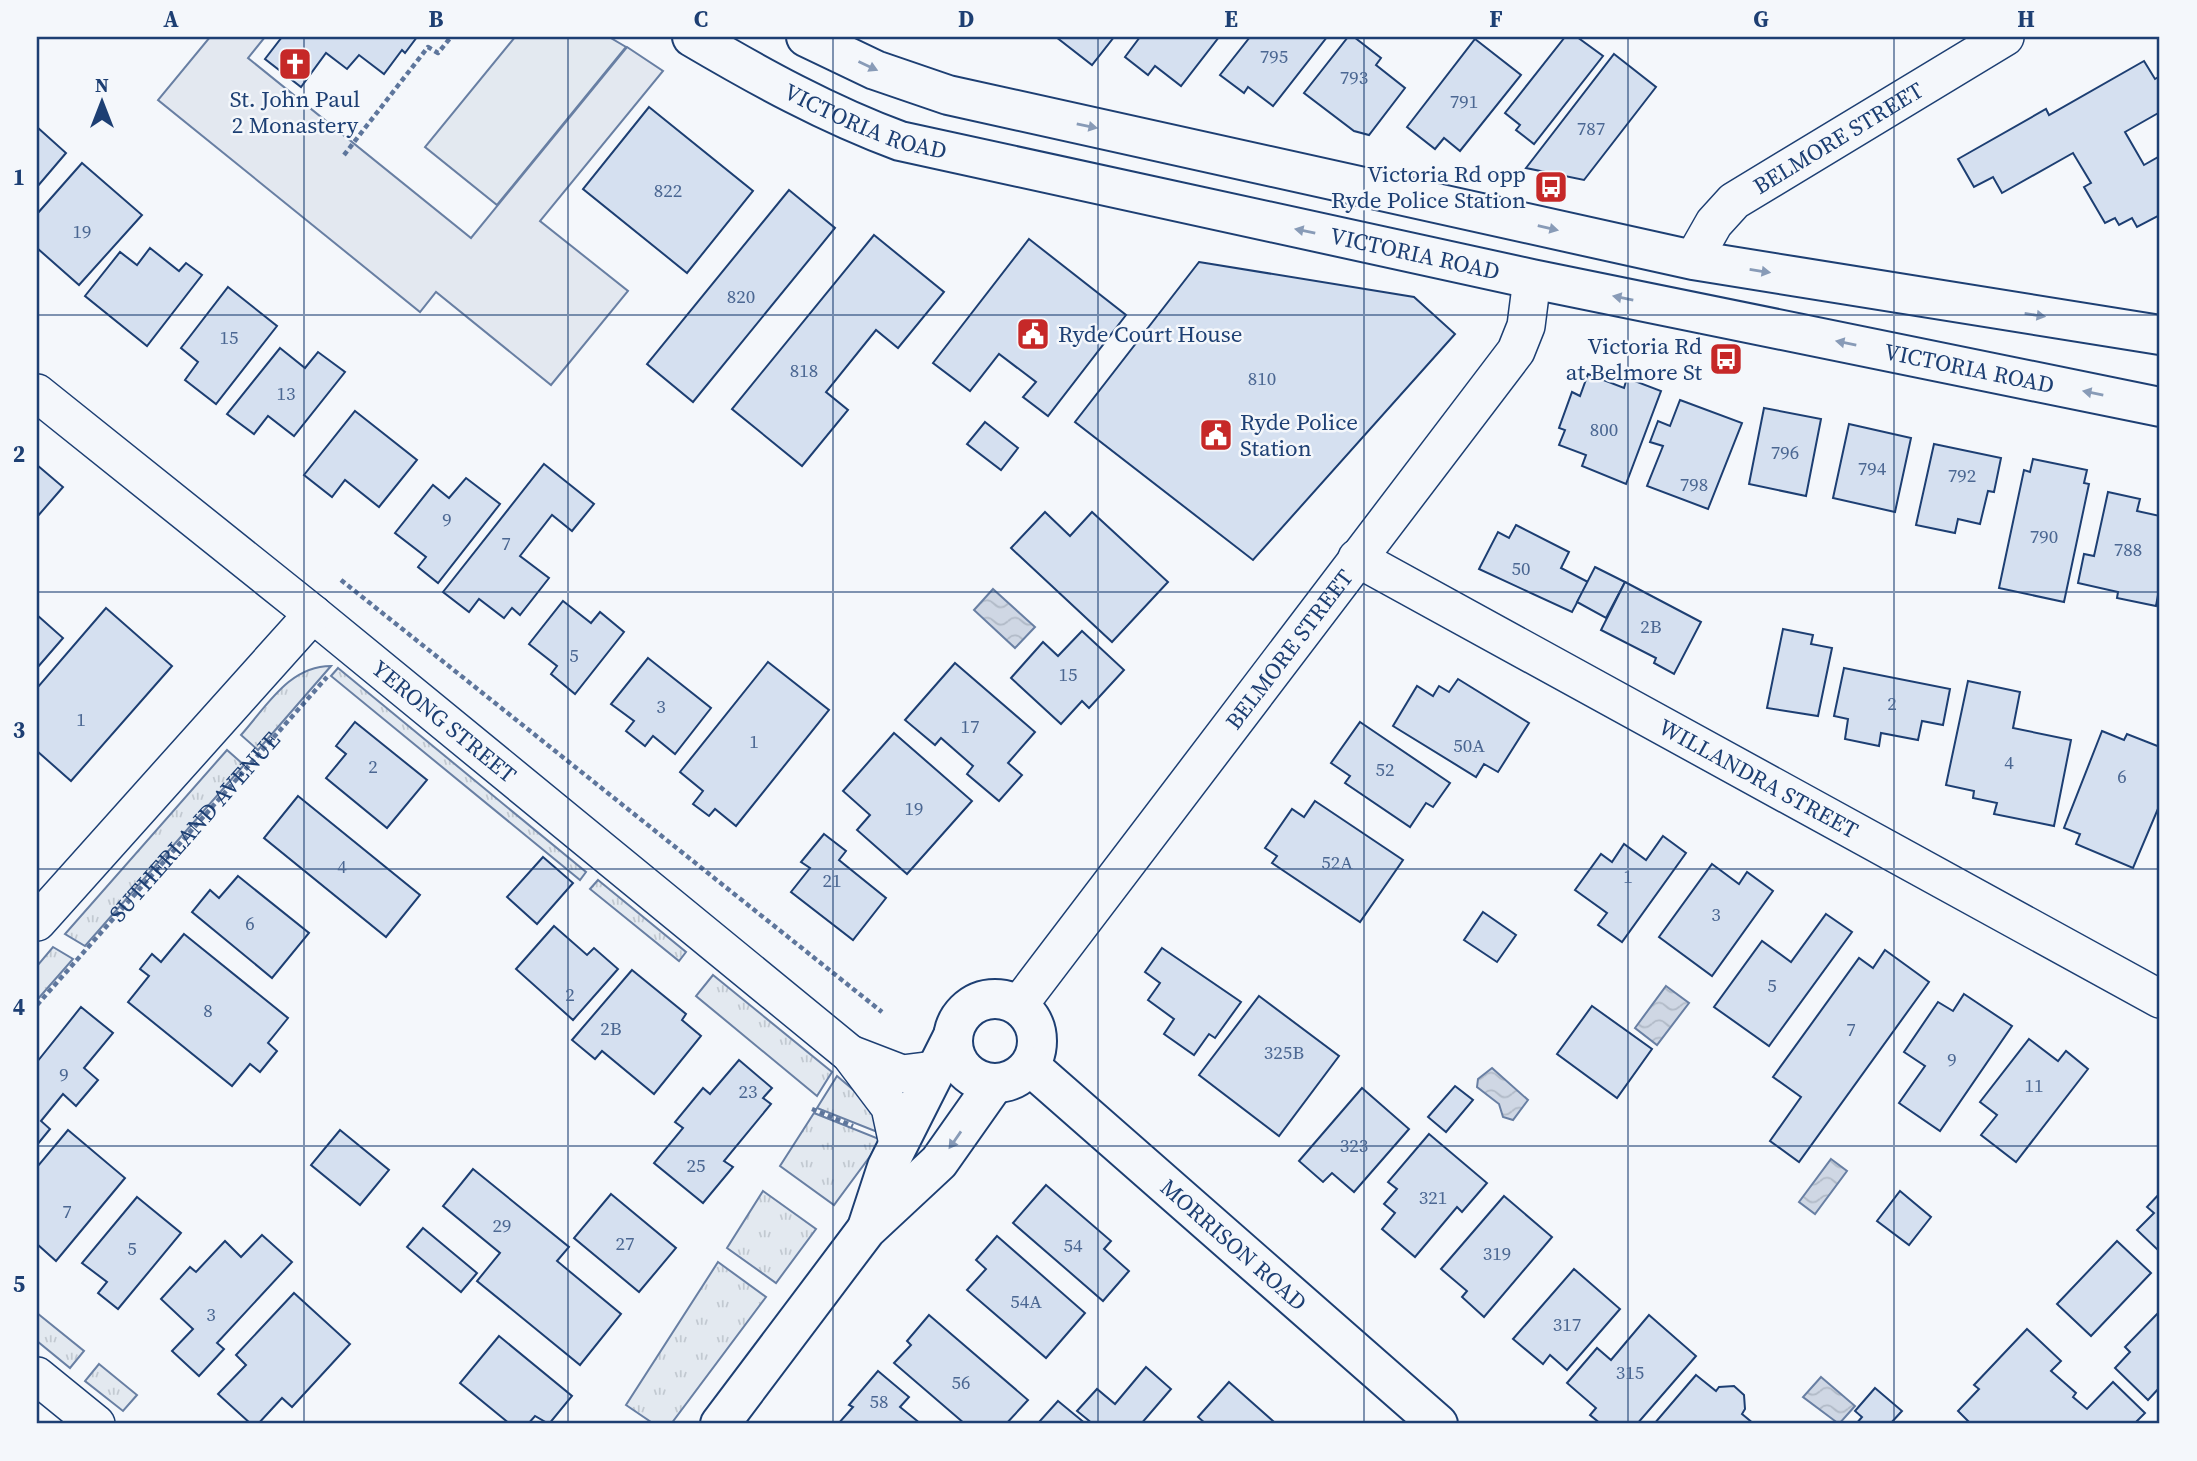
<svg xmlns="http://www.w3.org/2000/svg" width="2197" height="1461" font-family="'Source Serif 4',serif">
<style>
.grass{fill:url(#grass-tufts);stroke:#687fa3;stroke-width:2}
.garden{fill:#e3e9f0;stroke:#687fa3;stroke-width:2}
.parking{fill:#e3e8f0;stroke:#687fa3;stroke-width:2}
.water{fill:url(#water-waves);stroke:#687fa3;stroke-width:2}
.building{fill:#d5e0f0;stroke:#1d3f73;stroke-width:2}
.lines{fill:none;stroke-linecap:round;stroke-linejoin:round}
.street-casing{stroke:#1d3f73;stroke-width:40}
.secondary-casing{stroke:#1d3f73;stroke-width:42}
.highway-casing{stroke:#1d3f73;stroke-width:42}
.path{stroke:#5e769c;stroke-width:4.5;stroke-dasharray:5 3.5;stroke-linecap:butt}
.street{stroke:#f4f7fb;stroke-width:37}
.secondary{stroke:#f4f7fb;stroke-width:38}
.highway{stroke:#f4f7fb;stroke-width:38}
.oneway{fill:#889bb7}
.grid{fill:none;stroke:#1d3f73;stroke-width:2;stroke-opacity:0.55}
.labels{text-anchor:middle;stroke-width:5;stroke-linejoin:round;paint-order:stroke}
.number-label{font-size:19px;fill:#4b6792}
.poi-label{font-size:23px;fill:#1d3f73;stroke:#f4f7fb;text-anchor:end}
.street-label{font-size:23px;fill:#1d3f73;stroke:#f4f7fb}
.neatline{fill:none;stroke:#1d3f73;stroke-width:2.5}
.grid-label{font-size:23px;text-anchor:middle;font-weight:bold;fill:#1d3f73}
</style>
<defs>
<pattern id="grass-tufts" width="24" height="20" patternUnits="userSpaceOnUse" patternTransform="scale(1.75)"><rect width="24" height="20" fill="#e3e9f0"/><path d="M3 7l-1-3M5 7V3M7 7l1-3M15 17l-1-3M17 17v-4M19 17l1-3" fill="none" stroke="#c2c9d1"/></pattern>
<pattern id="water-waves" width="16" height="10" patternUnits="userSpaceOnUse" patternTransform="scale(1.75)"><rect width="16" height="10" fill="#cfd7e4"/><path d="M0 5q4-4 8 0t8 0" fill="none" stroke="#b1bac7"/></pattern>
</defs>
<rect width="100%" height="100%" fill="#f4f7fb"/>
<g class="grass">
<path d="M331,666L258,750L241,735C267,706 289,666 331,666Z"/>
<path d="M338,668L586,872L580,880L331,676Z"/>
<path d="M227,750L244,765L85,946L65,934Z"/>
<path d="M598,880L686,952L679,961L590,889Z"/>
<path d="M53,947L73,959L37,1000V966Z"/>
<path d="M713,975L832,1072L817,1096L696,996Z"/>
<path d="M837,1076L870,1104L880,1133L817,1108Z"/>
<path d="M814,1113L879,1139L871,1155L834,1205L780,1166Z"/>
<path d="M763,1191L816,1229L776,1283L727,1248Z"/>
<path d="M718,1262L766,1297L671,1424H654L626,1405Z"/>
<path d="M37,1313L84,1351L70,1368L37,1341Z"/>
<path d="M99,1364L137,1395L123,1411L85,1381Z"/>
</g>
<path class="garden" d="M515,37H609L626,47L497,205L425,147Z"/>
<path class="parking" d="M210,37H265L248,58L471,238L627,47L663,71L540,221L628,291L551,385L436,292L420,312L158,100Z"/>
<g class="water">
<path d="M993,589L1035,627L1015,648L974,610Z"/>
<path d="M1666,986L1689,1003L1657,1045L1635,1028Z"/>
<path d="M1492,1068L1528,1100L1513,1120L1503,1117L1499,1104L1477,1087L1478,1079Z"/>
<path d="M1831,1159L1847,1171L1815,1214L1799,1202Z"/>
<path d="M1821,1377L1855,1406L1839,1424L1803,1397Z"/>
</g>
<g class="building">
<path d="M282,37H417L405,53L402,50L384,74L359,55L347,69L326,53L301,87L265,59Z"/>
<path d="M1056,37H1114L1092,65Z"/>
<path d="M1140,37H1219L1181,86L1155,66L1148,75L1125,57Z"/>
<path d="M1250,37H1327L1273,106L1248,87L1244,93L1220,75Z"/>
<path d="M1348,37H1354L1381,58L1376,65L1405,88L1369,135L1354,131L1304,93Z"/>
<path d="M1565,37H1577L1603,56L1534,144L1516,130L1520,125L1505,113Z"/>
<path d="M1475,39L1521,75L1460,151L1444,138L1435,149L1407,127Z"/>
<path d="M1614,54L1656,87L1584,180L1526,168Z"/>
<path d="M2144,61L2155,79L2160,76V112L2125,132L2144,165L2160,156V215L2137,227L2132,218L2119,225L2115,218L2105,223L2084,187L2091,183L2073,153L2002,193L1993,177L1974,187L1958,159L2046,109L2049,115Z"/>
<path d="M649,107L753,191L687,273L583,189Z"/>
<path d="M37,127L66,153L37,187Z"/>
<path d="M82,163L142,215L79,285L37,248V214Z"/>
<path d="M789,190L835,228L693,402L647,364Z"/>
<path d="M874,235L944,292L898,348L876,330L826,392L848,410L802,466L732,409Z"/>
<path d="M1029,239L1126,315L1048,416L1023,397L1036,382L999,354L970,391L933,363Z"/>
<path d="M150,248L179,271L186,263L202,275L147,346L85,296L120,252L137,265Z"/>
<path d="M1199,262L1414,297L1455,334L1253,560L1075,422Z"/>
<path d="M228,287L277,326L216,404L185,380L198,362L181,348Z"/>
<path d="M280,348L305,368L318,352L345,372L294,436L268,416L254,434L227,414Z"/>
<path d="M1588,374L1624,388L1627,378L1661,391L1626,484L1582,466L1586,455L1559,445L1565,430L1559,428L1572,392L1580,396Z"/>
<path d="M1680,400L1742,423L1708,509L1647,486L1663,446L1650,442L1658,421L1670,426Z"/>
<path d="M1764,408L1821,419L1806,496L1749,484Z"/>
<path d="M355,411L417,460L379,507L345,480L332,497L304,475Z"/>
<path d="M985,422L1018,448L1001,470L967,444Z"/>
<path d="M1849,424L1911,438L1895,512L1833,498Z"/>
<path d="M1934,444L2001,458L1994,492L1988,491L1980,524L1958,519L1955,533L1916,525Z"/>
<path d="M2033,459L2087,470L2084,483L2089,484L2064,602L1999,588L2024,470L2030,472Z"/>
<path d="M544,464L594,504L572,531L552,515L520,556L549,578L520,615L512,608L504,618L479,599L469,612L443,592Z"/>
<path d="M37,465L63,487L37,517Z"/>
<path d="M466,478L500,504L438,583L418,567L426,557L395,533L433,485L449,498Z"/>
<path d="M2108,492L2140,499L2137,511L2160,516V584L2156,606L2117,598L2118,592L2078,583L2084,554L2094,556Z"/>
<path d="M1045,512L1070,536L1092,512L1168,582L1112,642L1011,548Z"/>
<path d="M1516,525L1569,552L1561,568L1588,582L1572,612L1479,569L1498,532L1509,538Z"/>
<path d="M1595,567L1625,582L1606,618L1577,602Z"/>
<path d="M1625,582L1701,622L1674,674L1654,663L1656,658L1601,630Z"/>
<path d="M563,601L591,623L600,612L624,632L575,694L551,674L557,666L529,644Z"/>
<path d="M106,608L172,666L71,781L37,751V688Z"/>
<path d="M37,615L63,638L37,668Z"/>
<path d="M1783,629L1813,635L1811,644L1832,648L1818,716L1767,708Z"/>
<path d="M1082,631L1124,670L1089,708L1082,701L1061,724L1011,678L1043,642L1058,656Z"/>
<path d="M648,658L711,708L675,754L653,736L645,746L626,731L634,721L611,704Z"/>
<path d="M768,662L829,710L736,826L715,809L709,816L693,804L703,791L680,772Z"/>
<path d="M955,663L1035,732L1008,763L1022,775L999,801L967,774L973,766L941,738L935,745L905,720Z"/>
<path d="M1844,668L1950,689L1943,725L1922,721L1918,740L1881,733L1879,746L1845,739L1848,719L1834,716Z"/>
<path d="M1458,679L1529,723L1498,772L1484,764L1476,777L1393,726L1417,686L1433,696L1439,686L1449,692Z"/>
<path d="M1968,681L2020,692L2013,728L2071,740L2054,826L1994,814L1997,803L1973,798L1974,791L1946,785Z"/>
<path d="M355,722L427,780L387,828L326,778L346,754L336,746Z"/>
<path d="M1360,722L1450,783L1433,807L1426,803L1410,827L1345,783L1350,776L1331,763Z"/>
<path d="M2102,731L2124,740L2127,734L2160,747V804L2133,868L2076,844L2080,834L2064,828Z"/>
<path d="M894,733L972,801L907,874L857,830L870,815L843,791Z"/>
<path d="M298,796L420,895L386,937L264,838Z"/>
<path d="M1315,801L1403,860L1360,922L1272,863L1277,856L1265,848L1292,809L1304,817Z"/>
<path d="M824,834L846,851L839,860L886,898L853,940L791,892L810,868L801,862Z"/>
<path d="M1663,836L1686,853L1622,942L1598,925L1607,913L1575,890L1601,854L1612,862L1624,844L1646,860Z"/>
<path d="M543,857L573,883L537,924L507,897Z"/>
<path d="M1712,864L1739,884L1747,872L1773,891L1712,976L1659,937Z"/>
<path d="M238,876L309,933L272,978L192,912L210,890L219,898Z"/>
<path d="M1483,912L1516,935L1497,962L1464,940Z"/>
<path d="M1826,914L1852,932L1769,1046L1714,1007L1762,941L1791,962Z"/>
<path d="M554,926L587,955L594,948L618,969L573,1020L516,969Z"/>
<path d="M184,934L288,1018L268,1043L277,1051L260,1072L250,1064L232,1086L128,1002L149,976L140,969L152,954L161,962Z"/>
<path d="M1162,948L1241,1002L1215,1038L1209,1034L1194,1055L1164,1034L1174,1019L1148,1000L1160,983L1145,972Z"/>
<path d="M1885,950L1929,982L1799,1162L1770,1141L1801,1097L1773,1077L1859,958L1873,968Z"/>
<path d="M632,970L686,1014L682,1020L701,1036L654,1094L602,1051L595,1059L572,1040Z"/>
<path d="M1964,994L2012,1026L1940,1131L1899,1103L1925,1066L1904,1052L1938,1002L1953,1011Z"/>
<path d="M1259,996L1339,1056L1279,1136L1199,1075Z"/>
<path d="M1592,1006L1652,1049L1617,1098L1557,1054Z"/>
<path d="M81,1007L113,1033L84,1068L98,1080L76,1106L63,1094L41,1121L50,1129L37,1145V1062Z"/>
<path d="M2029,1039L2058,1061L2066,1051L2088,1069L2016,1162L1981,1135L1997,1115L1980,1102Z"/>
<path d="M739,1060L772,1088L763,1098L771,1104L724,1161L733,1167L703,1203L654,1163L683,1128L675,1122L703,1088L710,1094Z"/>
<path d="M1455,1086L1473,1100L1446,1132L1428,1117Z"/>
<path d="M1362,1088L1409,1129L1354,1192L1332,1173L1323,1182L1299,1161Z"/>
<path d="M68,1130L125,1178L56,1261L37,1244V1167Z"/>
<path d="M340,1130L389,1170L360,1205L311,1165Z"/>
<path d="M1429,1134L1487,1183L1462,1212L1457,1207L1415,1257L1382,1229L1395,1213L1384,1204L1397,1189L1388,1182Z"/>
<path d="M473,1169L569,1247L557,1261L621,1314L580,1365L477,1281L500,1253L443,1206Z"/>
<path d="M1046,1185L1111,1241L1104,1249L1129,1271L1103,1301L1013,1223Z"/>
<path d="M1900,1191L1931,1217L1909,1245L1877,1221Z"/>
<path d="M2160,1193V1252L2137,1230L2154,1213L2147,1207Z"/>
<path d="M611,1194L676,1248L639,1292L574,1238Z"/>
<path d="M1504,1196L1552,1237L1484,1317L1462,1297L1467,1291L1441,1269Z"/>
<path d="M137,1197L181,1233L118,1309L98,1293L107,1282L82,1263Z"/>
<path d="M423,1228L477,1273L461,1292L407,1247Z"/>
<path d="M262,1235L292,1262L217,1343L224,1349L199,1376L172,1351L193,1329L161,1299L190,1267L196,1272L225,1241L241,1257Z"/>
<path d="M997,1236L1085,1313L1046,1358L967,1290L986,1269L976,1260Z"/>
<path d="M2117,1241L2151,1273L2091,1336L2057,1304Z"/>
<path d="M1574,1269L1620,1309L1567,1370L1550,1355L1543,1364L1513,1339Z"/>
<path d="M294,1293L350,1344L292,1407L282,1398L258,1424H251L218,1394L246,1365L236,1355Z"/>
<path d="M2160,1311V1387L2148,1400L2115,1368L2130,1352L2125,1347Z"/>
<path d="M929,1315L1028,1400L1006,1424H965L894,1363L911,1345L907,1341Z"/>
<path d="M1649,1315L1696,1356L1637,1424H1601L1590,1415L1596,1408L1567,1383L1597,1348L1611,1360Z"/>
<path d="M2027,1329L2061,1361L2051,1371L2076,1393L2073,1397L2087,1409L2113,1382L2145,1413L2134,1424H1971L1958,1411L1979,1389L1974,1385Z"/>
<path d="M499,1336L572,1396L549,1424L535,1416L528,1424H510L460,1383Z"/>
<path d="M1146,1367L1171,1389L1141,1424H1093L1077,1411L1097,1389L1115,1404Z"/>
<path d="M878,1371L909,1397L900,1407L921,1424H838L853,1407L849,1405Z"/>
<path d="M1696,1375L1716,1391L1719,1387L1734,1386L1744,1395L1745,1409L1742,1414L1754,1424H1654Z"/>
<path d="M1229,1382L1273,1421L1270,1424H1206L1198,1417Z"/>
<path d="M1875,1388L1902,1411L1890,1424H1856L1862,1417L1855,1411Z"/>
<path d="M1058,1401L1086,1424L1039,1422Z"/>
</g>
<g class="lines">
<defs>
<g id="street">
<path id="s2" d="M1693,260L1714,223L1734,201L2005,37"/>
<path id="s3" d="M37,393L313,614L850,1054L890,1107L898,1144"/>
<path id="s4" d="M1357,558L2160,999"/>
<path d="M37,922L313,614"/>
<path id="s5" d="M1018,1006L1516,351L1526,326L1532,279"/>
<path d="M850,1054L902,1074L934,1070"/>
<path d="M37,1376L96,1424"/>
</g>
<g id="secondary">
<circle cx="995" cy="1041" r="42"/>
<path id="s6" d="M1030,1066L1438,1424"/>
<path d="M868,1225L887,1167L953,1036"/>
<path d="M720,1424L866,1230L939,1162L994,1084"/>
</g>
<g id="highway">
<path id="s7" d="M692,37C760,77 827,114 900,141L1532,279L2160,407"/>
<path d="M806,37L875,70L948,95L1693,260L2160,335"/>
</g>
</defs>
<use href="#street" class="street-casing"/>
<use href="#secondary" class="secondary-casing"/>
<use href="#highway" class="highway-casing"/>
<g class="path">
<path d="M344,155L428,47L438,53L451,37"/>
<path d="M341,580L882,1012"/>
<path id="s1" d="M37,1005L327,677"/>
<path d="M812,1109L853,1126"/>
</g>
<use href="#street" class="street"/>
<use href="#secondary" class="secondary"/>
<use href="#highway" class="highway"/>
</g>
<defs><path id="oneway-solid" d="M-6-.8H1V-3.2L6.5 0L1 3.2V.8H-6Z" transform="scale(1.75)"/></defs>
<g class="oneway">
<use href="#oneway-solid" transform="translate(868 66) rotate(25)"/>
<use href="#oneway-solid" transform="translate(1087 126) rotate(12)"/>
<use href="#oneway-solid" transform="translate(1548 228) rotate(13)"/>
<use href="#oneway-solid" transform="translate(1305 231) rotate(-168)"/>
<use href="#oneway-solid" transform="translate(1760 271) rotate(9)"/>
<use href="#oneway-solid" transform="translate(1623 298) rotate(-169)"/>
<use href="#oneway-solid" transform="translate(2035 315) rotate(9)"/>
<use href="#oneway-solid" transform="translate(1846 343) rotate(-169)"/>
<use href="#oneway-solid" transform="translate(2093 393) rotate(-169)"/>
<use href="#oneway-solid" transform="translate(955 1140) rotate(125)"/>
</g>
<path class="grid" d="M304,37V1424M568,37V1424M833,37V1424M1098,37V1424M1364,37V1424M1628,37V1424M1894,37V1424M37,315H2160M37,592H2160M37,869H2160M37,1146H2160"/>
<defs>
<symbol id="church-square" viewBox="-11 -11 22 22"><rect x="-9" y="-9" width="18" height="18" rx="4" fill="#c62828" stroke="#f4f7fb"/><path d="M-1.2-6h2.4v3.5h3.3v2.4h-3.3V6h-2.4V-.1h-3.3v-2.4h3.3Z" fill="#fff"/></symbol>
<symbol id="bus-square" viewBox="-11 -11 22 22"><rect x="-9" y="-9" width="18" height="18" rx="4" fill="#c62828" stroke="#f4f7fb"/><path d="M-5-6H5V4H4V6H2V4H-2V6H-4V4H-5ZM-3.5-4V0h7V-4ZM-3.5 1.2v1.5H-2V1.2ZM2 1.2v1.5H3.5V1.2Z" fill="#fff"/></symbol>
<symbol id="civic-square" viewBox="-11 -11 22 22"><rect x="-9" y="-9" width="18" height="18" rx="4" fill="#c62828" stroke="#f4f7fb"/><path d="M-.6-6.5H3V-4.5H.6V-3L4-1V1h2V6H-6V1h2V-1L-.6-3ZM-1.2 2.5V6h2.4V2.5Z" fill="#fff"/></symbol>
</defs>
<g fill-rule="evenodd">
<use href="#church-square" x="276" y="45" width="38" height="38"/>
<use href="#bus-square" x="1532" y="168" width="38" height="38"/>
<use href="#civic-square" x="1014" y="315" width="38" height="38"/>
<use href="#bus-square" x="1707" y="340" width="38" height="38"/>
<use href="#civic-square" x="1197" y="416" width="38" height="38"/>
</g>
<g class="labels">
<g class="number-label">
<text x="1274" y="63">795</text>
<text x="1354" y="84">793</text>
<text x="1464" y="108">791</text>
<text x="1591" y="135">787</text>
<text x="668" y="197">822</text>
<text x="82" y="238">19</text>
<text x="741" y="303">820</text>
<text x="229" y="344">15</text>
<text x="804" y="377">818</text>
<text x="1262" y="385">810</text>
<text x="286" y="400">13</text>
<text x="1604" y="436">800</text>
<text x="1785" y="459">796</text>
<text x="1872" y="475">794</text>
<text x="1962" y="482">792</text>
<text x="1694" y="491">798</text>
<text x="447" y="526">9</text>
<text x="2044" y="543">790</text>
<text x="506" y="550">7</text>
<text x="2128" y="556">788</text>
<text x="1521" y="575">50</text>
<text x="1651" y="633">2B</text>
<text x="574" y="662">5</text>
<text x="1068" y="681">15</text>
<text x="1892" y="710">2</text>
<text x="661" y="713">3</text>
<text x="81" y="726">1</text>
<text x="970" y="733">17</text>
<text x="754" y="748">1</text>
<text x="1469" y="752">50A</text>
<text x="2009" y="769">4</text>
<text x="373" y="773">2</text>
<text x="1385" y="776">52</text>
<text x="2122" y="783">6</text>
<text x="914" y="815">19</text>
<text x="1337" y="869">52A</text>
<text x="342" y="873">4</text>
<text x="1628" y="883">1</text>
<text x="832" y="887">21</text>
<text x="1716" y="921">3</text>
<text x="250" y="930">6</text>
<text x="1772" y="992">5</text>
<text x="570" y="1001">2</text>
<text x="208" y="1017">8</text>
<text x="611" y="1035">2B</text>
<text x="1851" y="1036">7</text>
<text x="1284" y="1059">325B</text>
<text x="1952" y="1066">9</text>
<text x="64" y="1081">9</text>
<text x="2034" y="1092">11</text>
<text x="748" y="1098">23</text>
<text x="1354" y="1152">323</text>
<text x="696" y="1172">25</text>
<text x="1433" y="1204">321</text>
<text x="67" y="1218">7</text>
<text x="502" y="1232">29</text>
<text x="625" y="1250">27</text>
<text x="1073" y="1252">54</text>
<text x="132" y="1255">5</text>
<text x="1497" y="1260">319</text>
<text x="1026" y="1308">54A</text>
<text x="211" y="1321">3</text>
<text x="1567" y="1331">317</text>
<text x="1630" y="1379">315</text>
<text x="961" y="1389">56</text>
<text x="879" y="1408">58</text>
</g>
<g class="poi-label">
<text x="295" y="107" text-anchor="middle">St. John Paul<tspan x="295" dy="26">2 Monastery</tspan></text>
<text x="1526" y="182">Victoria Rd opp<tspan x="1526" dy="26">Ryde Police Station</tspan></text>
<text x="1058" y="342" text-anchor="start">Ryde Court House</text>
<text x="1702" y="354">Victoria Rd<tspan x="1702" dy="26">at Belmore St</tspan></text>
<text x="1240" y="430" text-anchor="start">Ryde Police<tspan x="1240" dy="26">Station</tspan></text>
</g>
<g class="street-label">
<text dy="8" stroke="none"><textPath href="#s7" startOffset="194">VICTORIA ROAD</textPath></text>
<text dy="8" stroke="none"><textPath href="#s2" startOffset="194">BELMORE STREET</textPath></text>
<text dy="8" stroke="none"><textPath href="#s7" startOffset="760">VICTORIA ROAD</textPath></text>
<text dy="8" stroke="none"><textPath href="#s7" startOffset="1326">VICTORIA ROAD</textPath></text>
<text dy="8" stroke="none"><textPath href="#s5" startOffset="448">BELMORE STREET</textPath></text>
<text dy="8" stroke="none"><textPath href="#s3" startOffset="523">YERONG STREET</textPath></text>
<text dy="8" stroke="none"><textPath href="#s4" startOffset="458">WILLANDRA STREET</textPath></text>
<text dy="8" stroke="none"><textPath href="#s1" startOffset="238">SUTHERLAND AVENUE</textPath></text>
<text dy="8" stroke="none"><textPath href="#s6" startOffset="271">MORRISON ROAD</textPath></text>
</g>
</g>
<rect width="2197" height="1461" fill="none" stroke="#f4f7fb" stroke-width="77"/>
<g transform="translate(102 102)" stroke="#f4f7fb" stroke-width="5" paint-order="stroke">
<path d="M0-5L12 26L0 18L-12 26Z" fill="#1d3f73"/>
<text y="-10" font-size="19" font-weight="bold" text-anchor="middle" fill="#1d3f73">N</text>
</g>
<rect x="38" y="38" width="2120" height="1384" class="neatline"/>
<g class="grid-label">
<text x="171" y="27">A</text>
<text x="436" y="27">B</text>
<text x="701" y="27">C</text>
<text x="966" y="27">D</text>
<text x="1231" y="27">E</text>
<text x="1496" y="27">F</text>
<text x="1761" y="27">G</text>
<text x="2026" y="27">H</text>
<text x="19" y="185">1</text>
<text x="19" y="462">2</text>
<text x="19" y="738">3</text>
<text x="19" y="1015">4</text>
<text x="19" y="1292">5</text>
</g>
</svg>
